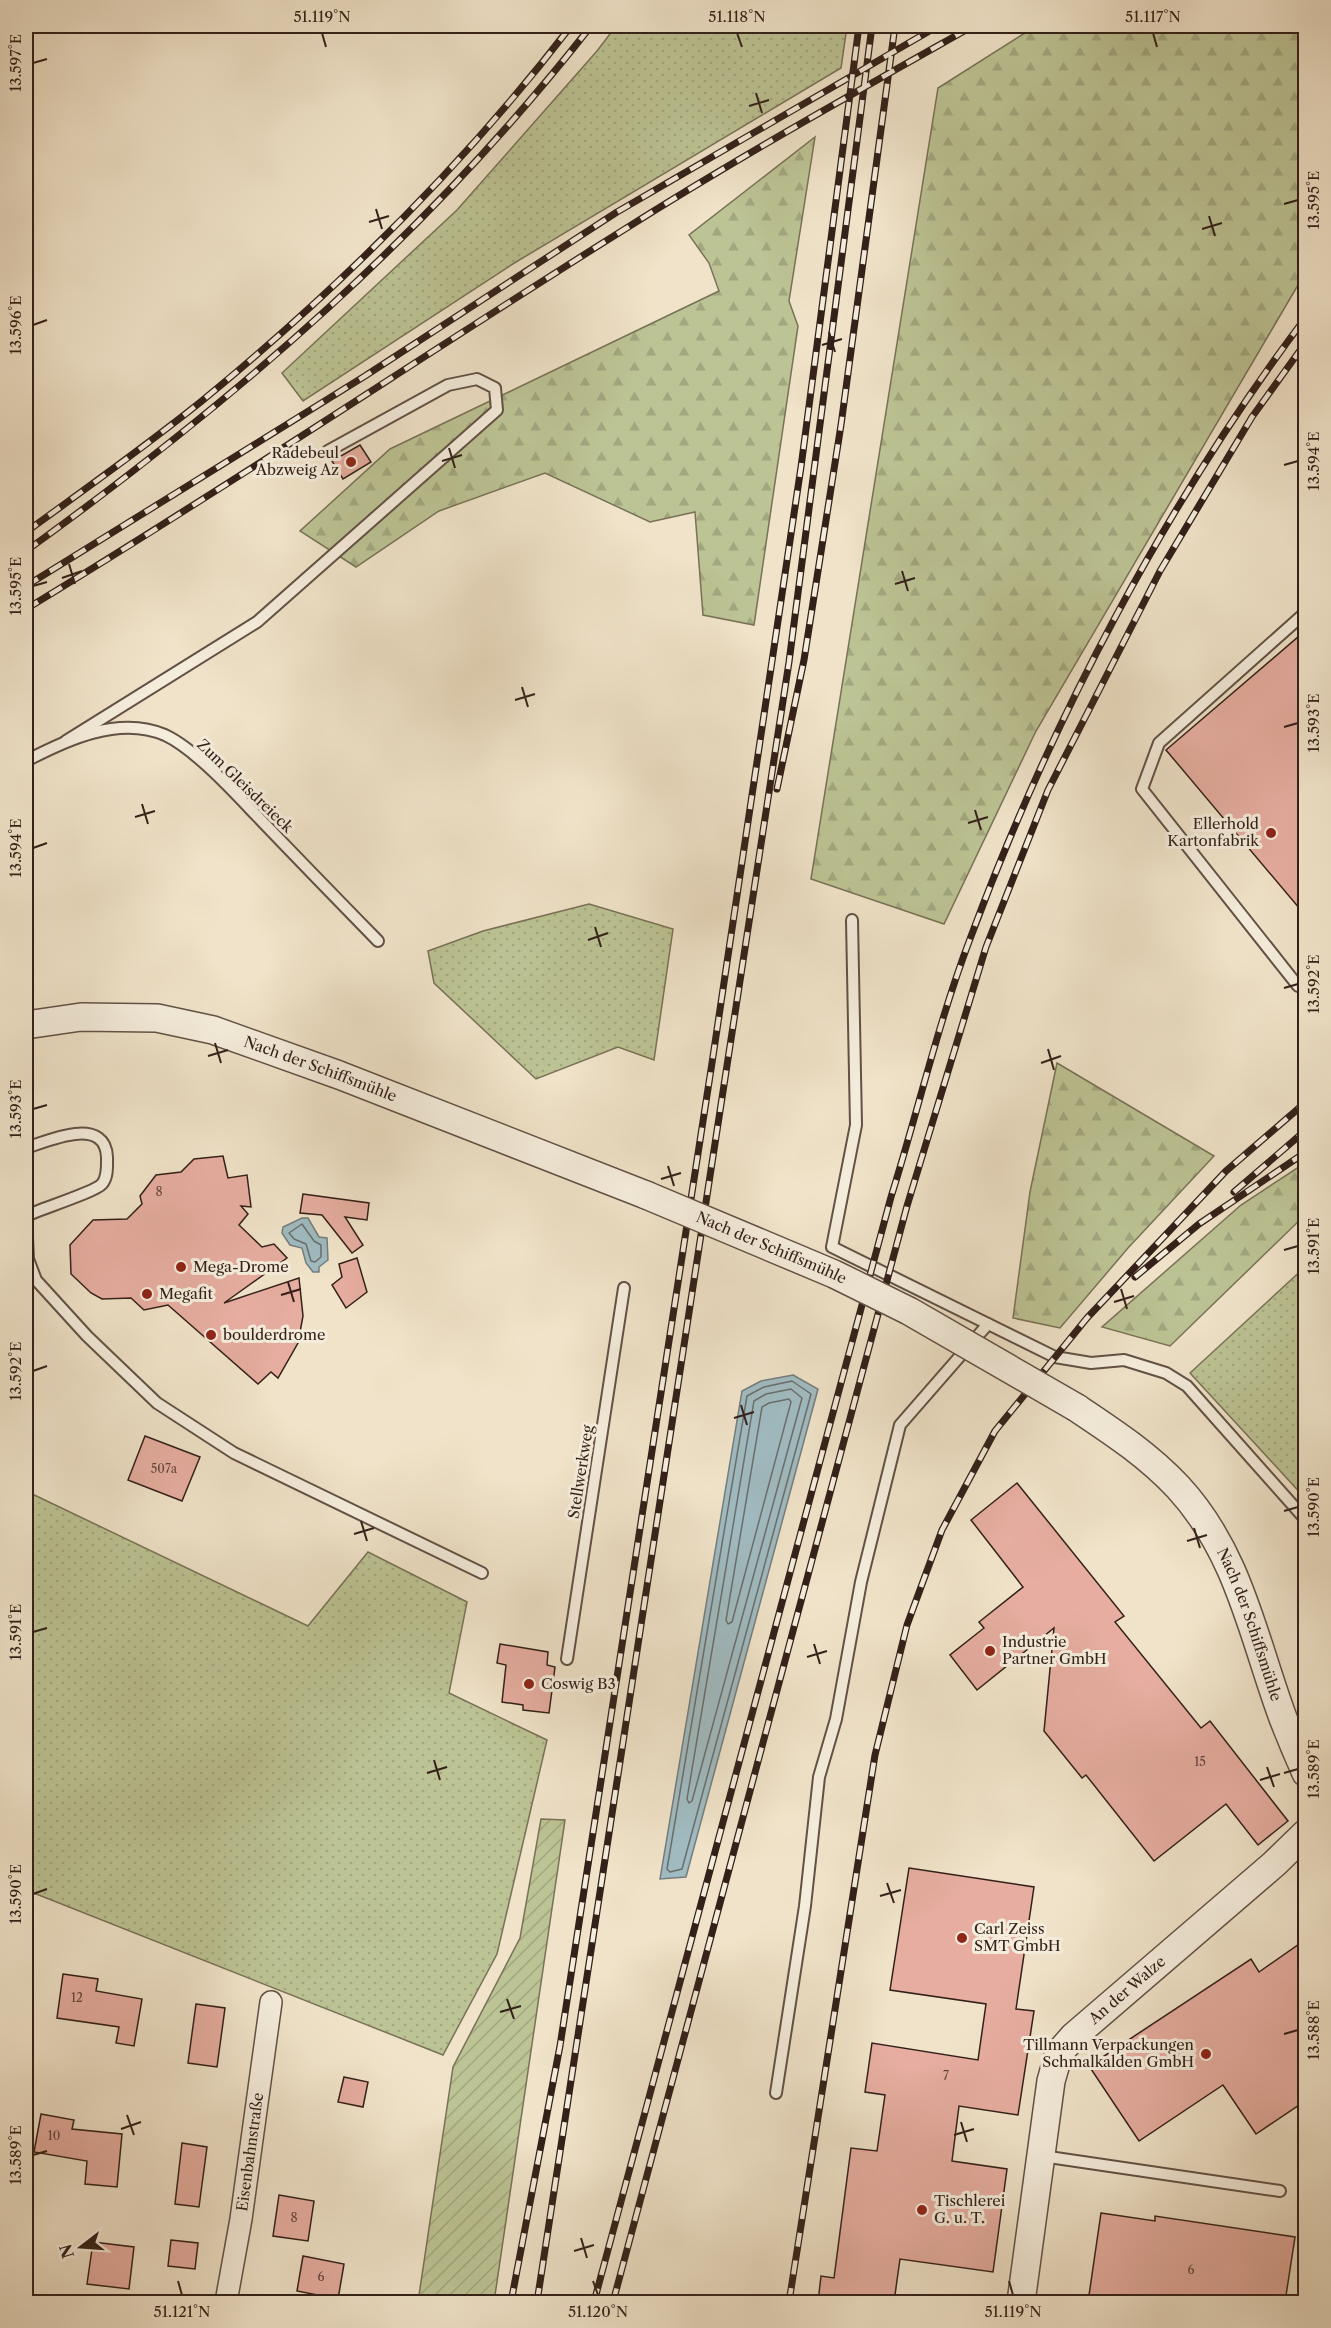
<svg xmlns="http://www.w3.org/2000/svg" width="1331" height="2328" font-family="'Libre Caslon Text',serif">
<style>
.grass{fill:url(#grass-dots);stroke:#787256;stroke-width:1.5}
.forest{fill:url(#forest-firs);stroke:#787256;stroke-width:1.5}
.garden{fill:url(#garden-furrows);stroke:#787256;stroke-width:1.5}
.water{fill:#a0bbc1;stroke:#747d7e;stroke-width:1.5}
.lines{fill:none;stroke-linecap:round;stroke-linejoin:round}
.shore{stroke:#6a6e6d;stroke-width:1.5}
.building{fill:#e6ada0;stroke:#332019;stroke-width:1.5}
.service-casing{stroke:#625145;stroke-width:14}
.minor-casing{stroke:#625145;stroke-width:24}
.tertiary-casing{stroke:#625145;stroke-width:30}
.service{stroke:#f5eddc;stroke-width:10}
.minor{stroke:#f5eddc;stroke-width:21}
.tertiary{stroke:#f5eddc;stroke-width:27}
.rail-casing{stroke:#332019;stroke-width:7}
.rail{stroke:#f5eddc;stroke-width:4.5;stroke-dasharray:14;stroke-linecap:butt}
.tertiary-bridge-casing{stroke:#625145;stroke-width:30;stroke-linecap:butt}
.tertiary-bridge{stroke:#f5eddc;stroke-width:27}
.ticks{fill:none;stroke:#332019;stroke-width:2}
.poi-dot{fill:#8f2418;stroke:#f5eddc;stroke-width:2}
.labels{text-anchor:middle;stroke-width:6;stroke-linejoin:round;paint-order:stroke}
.number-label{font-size:12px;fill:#60433b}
.poi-label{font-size:15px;fill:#332019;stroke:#f5eddc;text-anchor:start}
.street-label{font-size:15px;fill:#332019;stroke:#f5eddc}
.neatline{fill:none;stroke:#332019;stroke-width:2}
.ticks-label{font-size:15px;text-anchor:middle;fill:#332019}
</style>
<defs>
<pattern id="grass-dots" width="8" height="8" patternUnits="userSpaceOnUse" patternTransform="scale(1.5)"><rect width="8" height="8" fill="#bcc394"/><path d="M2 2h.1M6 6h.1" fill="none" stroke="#a2a77f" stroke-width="1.8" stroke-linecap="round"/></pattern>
<pattern id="forest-firs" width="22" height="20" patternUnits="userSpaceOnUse" patternTransform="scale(1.5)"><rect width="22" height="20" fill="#bcc394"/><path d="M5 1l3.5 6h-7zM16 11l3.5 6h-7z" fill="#a2a77f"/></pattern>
<pattern id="garden-furrows" width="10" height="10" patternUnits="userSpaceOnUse" patternTransform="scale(1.5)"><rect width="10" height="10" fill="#bcc394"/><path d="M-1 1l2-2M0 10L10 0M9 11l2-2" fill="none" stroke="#a2a77f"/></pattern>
</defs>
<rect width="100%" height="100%" fill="#f0e3c9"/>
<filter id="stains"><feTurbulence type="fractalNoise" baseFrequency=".00333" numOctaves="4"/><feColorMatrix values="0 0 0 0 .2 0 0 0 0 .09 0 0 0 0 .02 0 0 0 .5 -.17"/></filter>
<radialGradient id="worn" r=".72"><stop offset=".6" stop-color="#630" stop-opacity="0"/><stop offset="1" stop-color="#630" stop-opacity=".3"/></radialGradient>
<g class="grass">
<path d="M616,26H847L841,68L516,262L303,401L282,373L457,210L597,51Z"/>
<path d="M589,904L673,929L654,1060L618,1047L536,1079L434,983L428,951L483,931Z"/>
<path d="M1305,1267V1498L1190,1373Z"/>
<path d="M26,1491L308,1626L368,1552L467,1602L449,1693L547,1740L497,1954L443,2055L26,1890Z"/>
</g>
<g class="forest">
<path d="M1036,26H1305V276L1298,285L1036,731L944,924L811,879L938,88Z"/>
<path d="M815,137L789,301L798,326L754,625L703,615L695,512L650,522L545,473L439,511L356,567L300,531L390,449L719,291L709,263L689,235Z"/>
<path d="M1057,1063L1214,1156L1128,1248L1060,1328L1013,1318L1030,1192Z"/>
<path d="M1305,1163V1215L1170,1346L1102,1327L1241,1205Z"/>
</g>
<path class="garden" d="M541,1819L565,1820L494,2302H418L453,2067L520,1938Z"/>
<g class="water">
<path d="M302,1218H308L319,1237L327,1238L328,1260L319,1267V1272H313L306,1263L302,1248L290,1245L282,1233L283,1227Z"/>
<path d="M793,1375L818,1389L686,1877L660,1879L742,1391L761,1381Z"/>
</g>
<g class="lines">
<g class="shore">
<path d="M302,1224L314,1241L321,1245V1257L315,1262L311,1261L306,1244L294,1239L289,1233Z"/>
<path d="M792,1381L811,1394L682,1869L670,1872L667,1869L747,1396L764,1387Z"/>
<path d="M791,1389L802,1398L692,1801L689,1803L687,1799L754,1401L766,1394Z"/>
<path d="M789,1399L791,1402L732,1622L728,1624L726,1620L762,1407L769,1403Z"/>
</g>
</g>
<g class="building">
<path d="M360,445L371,462L343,479L332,461Z"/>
<path d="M1305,631V915L1166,750Z"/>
<path d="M223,1156L228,1178L247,1175L251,1207L241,1206L248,1214L239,1225L262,1247L274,1244L287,1258L224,1303L299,1278L303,1316L298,1343L278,1378L271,1372L258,1384L168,1305L144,1310L131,1298L102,1299L91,1293L71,1274L70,1245L93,1220L127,1219L142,1204L140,1196L156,1175L181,1172L194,1159Z"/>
<path d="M303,1194L369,1203L367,1220L345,1217L363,1245L352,1253L322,1215L300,1213Z"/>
<path d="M357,1258L367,1292L346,1308L332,1285L342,1277L339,1264Z"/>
<path d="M145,1436L200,1457L182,1501L128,1480Z"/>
<path d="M1017,1483L1124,1616L1115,1622L1201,1728L1210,1721L1288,1821L1258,1845L1226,1804L1154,1861L1086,1775L1082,1778L1044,1731L1054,1628L977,1690L950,1655L984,1628L979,1622L1023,1587L971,1520Z"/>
<path d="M500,1644L548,1652L547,1665L555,1667L549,1713L523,1710V1705L502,1702L506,1665L497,1663Z"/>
<path d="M909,1868L1034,1887L1016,2009L1034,2011L1018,2115L959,2106L952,2161L1007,2169L993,2272L900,2259L894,2302H818L821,2276L834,2278L851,2148L877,2151L885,2095L865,2092L872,2043L978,2060L986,2004L890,1990Z"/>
<path d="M1305,1940V2101L1256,2134L1223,2085L1139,2141L1089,2066L1251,1959L1259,1972Z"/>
<path d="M63,1974L98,1979L96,1991L142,1999L134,2046L116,2043L119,2027L57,2018Z"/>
<path d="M196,2004L225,2008L217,2067L188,2063Z"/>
<path d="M344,2077L368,2082L363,2107L338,2102Z"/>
<path d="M41,2114L74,2120L72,2129L122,2134L117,2187L85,2184L87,2161L34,2152Z"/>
<path d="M182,2143L207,2147L199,2207L175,2204Z"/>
<path d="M279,2195L314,2201L308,2241L273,2236Z"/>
<path d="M1101,2213L1155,2221V2216L1295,2237L1285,2302H1088Z"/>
<path d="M171,2240L198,2243L195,2269L168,2266Z"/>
<path d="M93,2242L134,2247L129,2289L87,2284Z"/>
<path d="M303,2256L344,2264L338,2299L297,2291Z"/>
</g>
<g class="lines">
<defs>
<g id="service">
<path d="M66,741L257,622L497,410L495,388L477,379L448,385L328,451"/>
<path d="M26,761C66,740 119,715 165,735C195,749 234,792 257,816C297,858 337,899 378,941"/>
<path d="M852,920L856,1125L832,1247L1055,1357L1091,1363L1124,1360L1166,1373L1187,1386L1306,1520"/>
<path d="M1298,986L1142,789L1159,743L1306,612"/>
<path d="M26,1148C47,1141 105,1115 107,1157C107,1166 108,1177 102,1184C95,1192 40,1209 26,1216"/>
<path d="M26,1216L28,1259L36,1280L87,1336L157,1403L234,1453L482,1573"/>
<path d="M567,1659L624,1288"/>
<path d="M776,2093L805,1906L819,1777L836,1719L861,1582L900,1425L988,1324"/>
<path d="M1042,2156L1280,2191"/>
</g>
<g id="minor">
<path id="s1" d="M226,2302L241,2219L271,2002"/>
</g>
<g id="tertiary">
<path id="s2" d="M26,1025L81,1017L157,1018L213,1030L339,1075L646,1195"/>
<path id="s3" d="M1077,1408C1113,1432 1148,1455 1178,1487C1239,1553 1253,1637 1283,1718C1290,1736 1298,1755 1306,1773"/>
<path id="s4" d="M1021,2302L1051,2081L1059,2053L1074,2036L1274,1864L1306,1833"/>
</g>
</defs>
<use href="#service" class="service-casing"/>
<use href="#minor" class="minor-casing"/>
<use href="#tertiary" class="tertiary-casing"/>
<use href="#service" class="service"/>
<use href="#minor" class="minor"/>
<use href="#tertiary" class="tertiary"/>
<defs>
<g id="rail">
<path d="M26,532C85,489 146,446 203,400C338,289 465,164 571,26"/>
<path d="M26,551C239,397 428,234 591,26"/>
<path d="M26,586L365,376L617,212L938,26"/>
<path d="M26,609C228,487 425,354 625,229C739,157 856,92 973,26"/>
<path d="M777,789L804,660L841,425L895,26"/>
<path d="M1234,1192L1306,1130"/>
<path d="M1135,1277L1199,1224L1306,1152"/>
<path d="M511,2302L560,2046L712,1063L801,467L859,26"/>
<path d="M537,2302L789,662L872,26"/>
<path d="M594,2302L891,1197C918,1111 938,1023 970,939C1050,723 1167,501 1306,317"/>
<path d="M613,2302L907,1206L986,947L1048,790L1160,571L1252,417L1306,342"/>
<path d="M789,2302L875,1755L907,1625L942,1530L995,1431L1087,1318L1226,1171L1306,1102"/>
</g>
</defs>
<use href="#rail" class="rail-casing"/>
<use href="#rail" class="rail"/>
<defs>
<g id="tertiary-bridge">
<path id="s5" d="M646,1195L834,1274L909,1311L1077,1408"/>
</g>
</defs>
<use href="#tertiary-bridge" class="tertiary-bridge-casing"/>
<use href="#tertiary-bridge" class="tertiary-bridge"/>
</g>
<path class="ticks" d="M322,33L326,47M737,33L742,47M1153,33L1157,47M33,63L47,59M756,93L762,113M749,106L769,100M1284,204L1298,200M376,209L382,229M1209,216L1215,236M369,222L389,216M1202,229L1222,223M33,325L47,320M829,332L835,352M822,345L842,339M449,448L455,468M442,461L462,455M1284,465L1298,461M69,564L75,584M902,571L908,591M62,578L82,571M895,584L915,578M33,586L47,582M522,687L528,707M515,700L535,694M1284,727L1298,723M142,804L148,824M975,810L981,830M135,817L155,811M968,823L988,817M33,848L47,843M595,927L601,947M588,940L608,933M1284,988L1298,984M215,1043L221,1063M1048,1049L1054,1070M208,1056L228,1050M1041,1063L1061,1056M33,1109L47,1105M668,1166L674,1186M661,1179L681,1173M1284,1250L1298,1246M288,1282L294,1302M1121,1289L1127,1309M281,1295L301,1289M1114,1302L1134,1296M33,1371L47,1366M741,1405L747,1425M734,1418L754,1412M1284,1511L1298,1507M361,1521L367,1541M1194,1528L1200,1548M354,1534L374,1528M1187,1541L1207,1535M33,1632L47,1628M814,1644L820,1664M807,1657L827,1651M434,1760L440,1780M1267,1767L1274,1787M427,1773L447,1767M1284,1773L1298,1769M1260,1780L1280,1774M887,1883L894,1903M33,1894L47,1889M880,1896L901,1890M507,1999L514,2019M500,2012L521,2006M1284,2034L1298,2030M127,2115L134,2135M961,2122L967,2142M121,2129L141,2122M954,2135L974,2129M33,2155L47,2151M581,2238L587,2258M574,2251L594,2245M178,2281L182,2295M593,2281L598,2295M1009,2281L1013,2295"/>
<g class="poi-dot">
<circle cx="351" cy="462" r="6"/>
<circle cx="1271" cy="833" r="6"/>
<circle cx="181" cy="1267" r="6"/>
<circle cx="147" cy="1294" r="6"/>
<circle cx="211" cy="1335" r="6"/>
<circle cx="990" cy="1651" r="6"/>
<circle cx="529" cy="1684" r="6"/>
<circle cx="962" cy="1938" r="6"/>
<circle cx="1206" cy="2054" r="6"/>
<circle cx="922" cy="2210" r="6"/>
</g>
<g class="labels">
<g class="number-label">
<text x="159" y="1196">8</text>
<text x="164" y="1473">507a</text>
<text x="1200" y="1766">15</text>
<text x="77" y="2002">12</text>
<text x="946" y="2080">7</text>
<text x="54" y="2140">10</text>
<text x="294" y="2222">8</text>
<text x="1191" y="2274">6</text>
<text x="321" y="2281">6</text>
</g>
<g class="poi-label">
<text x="339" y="458" text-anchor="end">Radebeul<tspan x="339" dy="17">Abzweig Az</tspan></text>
<text x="1259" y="829" text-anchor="end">Ellerhold<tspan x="1259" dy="17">Kartonfabrik</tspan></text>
<text x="193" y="1272">Mega-Drome</text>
<text x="159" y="1299">Megafit</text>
<text x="223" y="1340">boulderdrome</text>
<text x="1002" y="1647">Industrie<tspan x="1002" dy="17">Partner GmbH</tspan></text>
<text x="541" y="1689">Coswig B3</text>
<text x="974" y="1934">Carl Zeiss<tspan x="974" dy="17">SMT GmbH</tspan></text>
<text x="1194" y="2050" text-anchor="end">Tillmann Verpackungen<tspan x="1194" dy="17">Schmalkalden GmbH</tspan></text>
<text x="934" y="2206">Tischlerei<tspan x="934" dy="17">G. u. T.</tspan></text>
</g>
<g class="street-label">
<text transform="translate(245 786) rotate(44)" y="5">Zum Gleisdreieck</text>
<text dy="5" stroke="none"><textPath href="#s2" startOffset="303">Nach der Schiffsmühle</textPath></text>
<text dy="5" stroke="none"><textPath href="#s5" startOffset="136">Nach der Schiffsmühle</textPath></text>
<text transform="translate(581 1472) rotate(-81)" y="5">Stellwerkweg</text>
<text dy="5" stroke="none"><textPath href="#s3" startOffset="285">Nach der Schiffsmühle</textPath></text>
<text dy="5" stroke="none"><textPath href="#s4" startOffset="345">An der Walze</textPath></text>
<text dy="5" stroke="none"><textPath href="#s1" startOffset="152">Eisenbahnstraße</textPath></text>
</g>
</g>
<rect width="1331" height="2328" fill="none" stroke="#f0e3c9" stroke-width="66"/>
<g transform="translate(81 2247) rotate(253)" stroke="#f5eddc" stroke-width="4.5" paint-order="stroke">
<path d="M0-4.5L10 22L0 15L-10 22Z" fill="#332019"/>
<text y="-9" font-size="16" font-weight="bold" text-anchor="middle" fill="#332019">N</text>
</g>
<rect x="33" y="33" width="1265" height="2262" class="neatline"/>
<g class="ticks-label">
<text x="322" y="22">51.119°N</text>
<text x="737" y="22">51.118°N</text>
<text x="1153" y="22">51.117°N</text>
<text transform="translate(16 63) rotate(-90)" y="5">13.597°E</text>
<text transform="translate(1314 200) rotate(-90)" y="5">13.595°E</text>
<text transform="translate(16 325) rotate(-90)" y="5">13.596°E</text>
<text transform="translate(1314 461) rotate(-90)" y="5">13.594°E</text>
<text transform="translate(16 586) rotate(-90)" y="5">13.595°E</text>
<text transform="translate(1314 723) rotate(-90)" y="5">13.593°E</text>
<text transform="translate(16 848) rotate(-90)" y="5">13.594°E</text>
<text transform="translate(1314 984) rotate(-90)" y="5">13.592°E</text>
<text transform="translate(16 1109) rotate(-90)" y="5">13.593°E</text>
<text transform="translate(1314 1246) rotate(-90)" y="5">13.591°E</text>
<text transform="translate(16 1371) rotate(-90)" y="5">13.592°E</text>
<text transform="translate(1314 1507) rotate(-90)" y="5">13.590°E</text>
<text transform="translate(16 1632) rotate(-90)" y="5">13.591°E</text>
<text transform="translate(1314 1769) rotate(-90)" y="5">13.589°E</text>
<text transform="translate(16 1894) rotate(-90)" y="5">13.590°E</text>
<text transform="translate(1314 2030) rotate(-90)" y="5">13.588°E</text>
<text transform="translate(16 2155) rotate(-90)" y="5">13.589°E</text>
<text x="182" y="2317">51.121°N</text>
<text x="598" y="2317">51.120°N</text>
<text x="1013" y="2317">51.119°N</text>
</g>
<rect width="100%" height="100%" filter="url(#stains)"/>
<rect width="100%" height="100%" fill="url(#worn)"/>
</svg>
